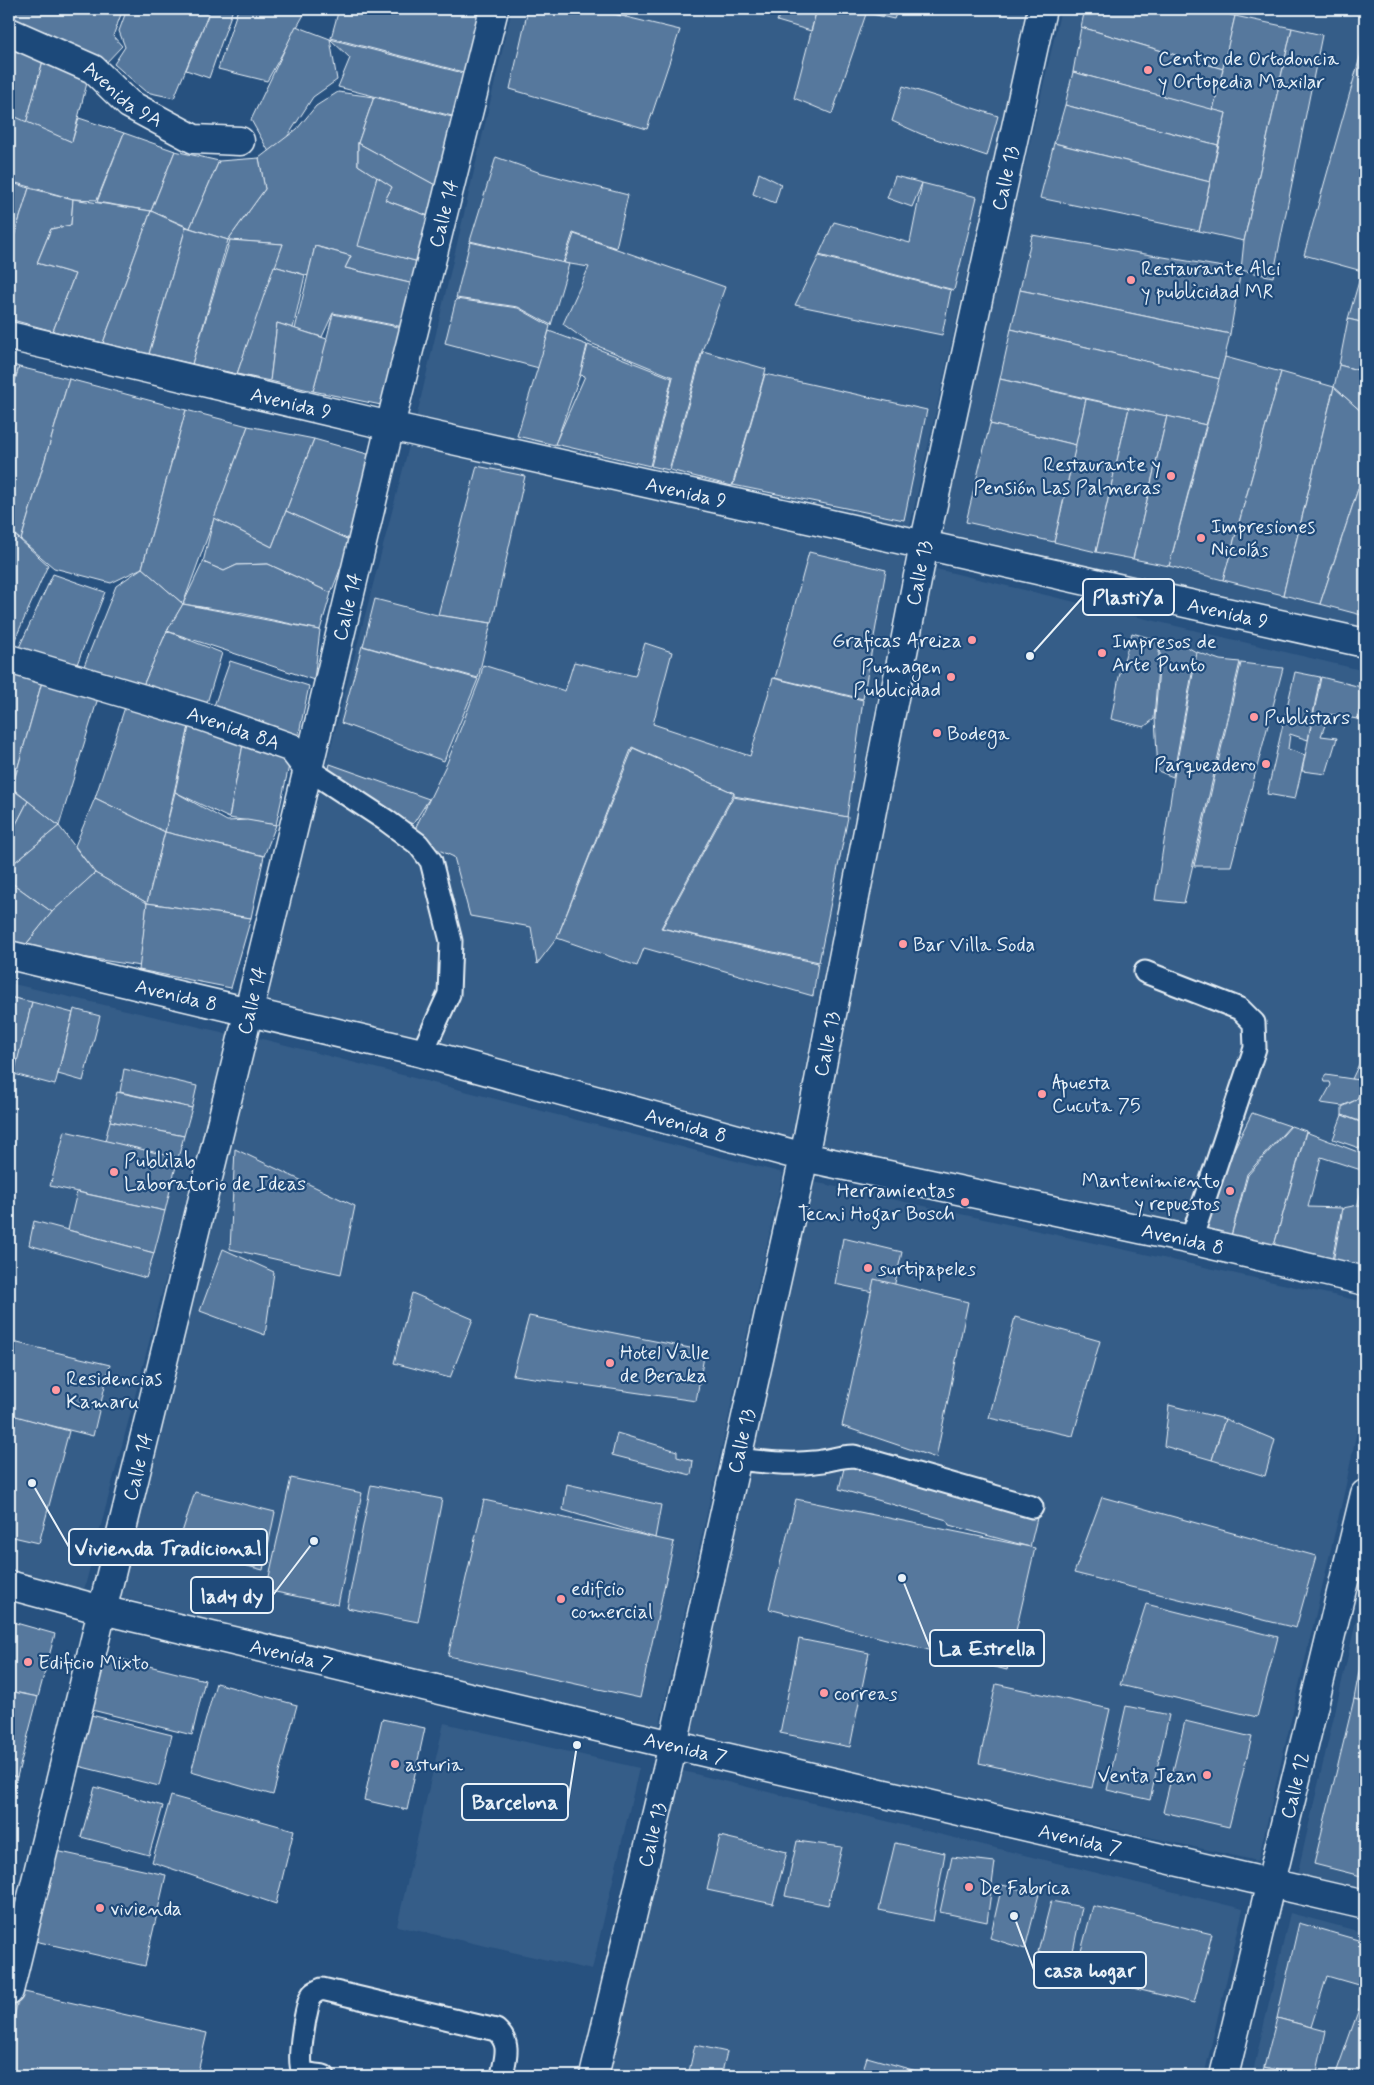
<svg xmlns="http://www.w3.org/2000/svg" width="1374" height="2085" font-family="Mynerve,sans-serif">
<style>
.built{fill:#355d88}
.building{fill:#57789d;stroke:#e8f1f8}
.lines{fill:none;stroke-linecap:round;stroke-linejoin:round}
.lane-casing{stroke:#e8f1f8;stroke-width:25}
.street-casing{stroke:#e8f1f8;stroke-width:31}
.lane{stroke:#1f4a7a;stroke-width:21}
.street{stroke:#1f4a7a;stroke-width:28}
.poi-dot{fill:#ff9aa2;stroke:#1f4a7a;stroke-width:2}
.labels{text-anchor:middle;stroke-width:4.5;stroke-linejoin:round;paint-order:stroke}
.poi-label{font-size:20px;fill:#e8f1f8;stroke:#1f4a7a;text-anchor:start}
.street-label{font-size:20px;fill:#e8f1f8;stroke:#1f4a7a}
.leader{fill:none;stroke:#e8f1f8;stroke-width:2}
.callout-dot{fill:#e8f1f8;stroke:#1f4a7a;stroke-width:2}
.callout{fill:#1f4a7a;stroke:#e8f1f8;stroke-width:2}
.callout-label{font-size:21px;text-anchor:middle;font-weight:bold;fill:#e8f1f8}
</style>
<rect width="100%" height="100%" fill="#27517f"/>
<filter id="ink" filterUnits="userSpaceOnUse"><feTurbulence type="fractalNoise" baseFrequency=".02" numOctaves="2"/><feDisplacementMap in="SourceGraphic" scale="10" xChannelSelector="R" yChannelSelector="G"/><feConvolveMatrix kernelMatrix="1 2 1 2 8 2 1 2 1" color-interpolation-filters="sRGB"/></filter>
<g filter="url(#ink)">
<g class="built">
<path d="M512,9H1027L909,530L415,423Z"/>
<path d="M1061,9H1321L1365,19V636L938,538Z"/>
<path d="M409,446L905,557L790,1145L263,1008Z"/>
<path d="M932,568L1365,671V1274L813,1153Z"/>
<path d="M9,983L230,1034L84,1590L9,1571Z"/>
<path d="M251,1036L783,1173L658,1732L107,1594Z"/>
<path d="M809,1181L1365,1302V1391L1345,1489L1258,1861L689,1736Z"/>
<path d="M1365,1582V1893L1297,1876Z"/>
<path d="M444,1723L639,1768L592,1970L397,1926Z"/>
<path d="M679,1770L1243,1909L1204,2076H610Z"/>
<path d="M1290,1913L1365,1933V2076H1252Z"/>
</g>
<g class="building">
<path d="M9,9H123L113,36L122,46L104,65L51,46L47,32L9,25Z"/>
<path d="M127,9H201L209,13L174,98L146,92L114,64L125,47L119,31Z"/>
<path d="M201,9H233L209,78L186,70L209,13Z"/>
<path d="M238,9H307L267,81L218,69Z"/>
<path d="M339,9L482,10L467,73L331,38Z"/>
<path d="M528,9H593L680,30L647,129L510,89Z"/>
<path d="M598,9H628L626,17Z"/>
<path d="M782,9H817L811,31L777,21Z"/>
<path d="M817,9H863L862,12L866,14L832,114L794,98Z"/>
<path d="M864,9H898L894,19L863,12Z"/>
<path d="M1085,9H1207L1235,16L1223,69L1081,27Z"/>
<path d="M1235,16L1292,28L1244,241L1199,231L1226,113L1213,110Z"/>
<path d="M296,26L330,39L337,80L313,97L273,159L251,120Z"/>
<path d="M1081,27L1223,69L1213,110L1073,72Z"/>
<path d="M1292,28L1322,35L1273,277L1241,270L1244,241Z"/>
<path d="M330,39L467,74L456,117L338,87L350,58Z"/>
<path d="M1364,43L1365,44V258L1362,271L1304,255Z"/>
<path d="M9,46L44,57L26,124L9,115Z"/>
<path d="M44,57L89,75L72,142L26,124Z"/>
<path d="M1073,72L1226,113L1218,145L1065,105Z"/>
<path d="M903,86L998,116L987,156L921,134L892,121Z"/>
<path d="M338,92L374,97L358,143V165L377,177L360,246L419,262L414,284L345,268L351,256L315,246L308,276L305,275L274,266L283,244L228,240L265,189L259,158L297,129L316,106Z"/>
<path d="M374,97L456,118L437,186L358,143Z"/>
<path d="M1065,105L1218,145L1210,182L1054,143Z"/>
<path d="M9,114L72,142L79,118L124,133L97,200L73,199L9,181Z"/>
<path d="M124,133L175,151L151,211L97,202Z"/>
<path d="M358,143L437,186L431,217L385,200L392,187L358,165Z"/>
<path d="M1054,143L1210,182L1199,231L1040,198Z"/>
<path d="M175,151L219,161L190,228L151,211Z"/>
<path d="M496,157L538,172L628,195L616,248L573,233L563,263L470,241Z"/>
<path d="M259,158L265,189L228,240L190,228L219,161Z"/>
<path d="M759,173L781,184L775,203L753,194Z"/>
<path d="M895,176L922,183L912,207L887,198Z"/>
<path d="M377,177L392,187L385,200L431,217L419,262L358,246Z"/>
<path d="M9,182L29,188L9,253Z"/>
<path d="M922,183L977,197L954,290L819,255L834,222L910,243Z"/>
<path d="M29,188L73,199L71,225L51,229L37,263L75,274L53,331L9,319V253Z"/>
<path d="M73,199L151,211L103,343L53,331L75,274L37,263L51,229L71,225Z"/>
<path d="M151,211L186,227L149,354L103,343Z"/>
<path d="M186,227L228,240L192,364L149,354Z"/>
<path d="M574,234L725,287L702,351L669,470L651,466L673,377L588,342L563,324L589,267L564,263Z"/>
<path d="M1032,235L1241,270L1230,334L1020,290Z"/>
<path d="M230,240L283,244L237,374L192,364Z"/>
<path d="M470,242L569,264L551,325L518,307L456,298Z"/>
<path d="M315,246L351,256L345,268L414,284L403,327L333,313L322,337L295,329Z"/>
<path d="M819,256L951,290L942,335L795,305Z"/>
<path d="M274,266L305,275L293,328L277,323L270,381L237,374Z"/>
<path d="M1362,271L1365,272V323L1348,319Z"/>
<path d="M1020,290L1230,334L1220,379L1011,329Z"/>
<path d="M456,299L518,308L550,326L539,368L445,343Z"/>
<path d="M333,314L403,328L386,406L313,391Z"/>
<path d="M1348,319L1365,323V372L1339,365Z"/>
<path d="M277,323L327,339L313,391L270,381Z"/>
<path d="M1011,329L1220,379L1206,425L1000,379Z"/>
<path d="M549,331L587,345L580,375L555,445L517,436Z"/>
<path d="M588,345L672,378L650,466L555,444L585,376L580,375Z"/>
<path d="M703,351L766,369L732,486L670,470Z"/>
<path d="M1225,357L1281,372L1223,580L1169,566Z"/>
<path d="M9,363L19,367L9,400Z"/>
<path d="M1339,365L1365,372V415L1334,387Z"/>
<path d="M19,367L69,379L21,540L9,530V400Z"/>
<path d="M1281,372L1334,387L1283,595L1223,580Z"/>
<path d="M765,374L927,410L904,520L733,485Z"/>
<path d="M69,379L186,410L142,568L111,583L54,568L21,540Z"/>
<path d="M1000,379L1086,399L1076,445L990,424Z"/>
<path d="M1334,387L1365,415V468L1320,604L1283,595Z"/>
<path d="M1086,399L1129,408L1096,552L1054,542Z"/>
<path d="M1129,408L1167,416L1133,559L1096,552Z"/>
<path d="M186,410L248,426L183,604L142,568Z"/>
<path d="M1167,416L1206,425L1169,566L1133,559Z"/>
<path d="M990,424L1076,445L1054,542L966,522Z"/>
<path d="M248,426L314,439L272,547L214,518Z"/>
<path d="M314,439L371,455L351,541L286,511Z"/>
<path d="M477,466L525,476L492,623L438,615Z"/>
<path d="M1365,468V616L1320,604Z"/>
<path d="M286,511L351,541L331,593L268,564L237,565L224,571L203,562L214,518L272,547Z"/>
<path d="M9,530L48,565L9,653Z"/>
<path d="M809,552L886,570L863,699L775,678Z"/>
<path d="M203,562L224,571L237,565L268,564L331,593L320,630L244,614L183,604Z"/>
<path d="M142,568L183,604L167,631L141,690L82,671L116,586Z"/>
<path d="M53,574L105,592L74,672L16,654Z"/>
<path d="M375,599L437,615L491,623L478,678L363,646Z"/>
<path d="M183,604L320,630L314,680L167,631Z"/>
<path d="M167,631L222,653L204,713L141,690Z"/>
<path d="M1132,633L1160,641L1154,719L1144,727L1111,719L1119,677Z"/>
<path d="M1161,642L1182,644L1196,652L1173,777L1158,771L1155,718Z"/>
<path d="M645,643L672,652L653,724L750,756L773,678L863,700L847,817L734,796V793L632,747L557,938L537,964L531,927L470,916L454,857L411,837L447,763L480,679L483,665L565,691L574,662L635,676Z"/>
<path d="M362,646L478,679L444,761L341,723Z"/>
<path d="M1197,652L1220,660L1240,662L1184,903L1155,900L1174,777Z"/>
<path d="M230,661L309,686L298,738L210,717Z"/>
<path d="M1241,663L1283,668L1231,866H1194Z"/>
<path d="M9,670L42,682L12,788L9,787Z"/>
<path d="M1295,672L1320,677L1308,740L1290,734L1288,749L1305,755L1295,799L1267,794Z"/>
<path d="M1321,677L1365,688L1357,719L1329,714L1321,736L1337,738L1326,774L1302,771Z"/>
<path d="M42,682L98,698L59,826L12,788Z"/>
<path d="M1365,693V720L1358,719Z"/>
<path d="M127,701L190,722L165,832L95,798Z"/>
<path d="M190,722L244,739L229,818L175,792Z"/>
<path d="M244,739L292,752L276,825L229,818Z"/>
<path d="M633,748L734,793L661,928L818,963L813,996L644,948L637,966L557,938Z"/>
<path d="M330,764L429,799L413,824L367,806L327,777Z"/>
<path d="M9,787L28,801L9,838Z"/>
<path d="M175,792L227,821L247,820L276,825L264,856L165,832Z"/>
<path d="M733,797L848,817L819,962L662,928Z"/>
<path d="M95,798L165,832L147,903L95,873L75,846Z"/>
<path d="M28,801L59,826L9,867V838Z"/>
<path d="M59,826L95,873L52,912L9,881V867Z"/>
<path d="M165,832L264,856L251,918L147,903Z"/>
<path d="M95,873L147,903L140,966L23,948L52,912Z"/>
<path d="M9,881L52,912L23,948L9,945Z"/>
<path d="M147,903L251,918L231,988L139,970Z"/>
<path d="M9,997L32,1002L16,1068L9,1067Z"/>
<path d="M32,1002L73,1013L55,1085L14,1074Z"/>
<path d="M74,1009L100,1016L83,1081L58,1074Z"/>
<path d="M1365,1061V1081L1352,1079L1360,1062Z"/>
<path d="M124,1069L197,1086L192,1108L120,1092Z"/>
<path d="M1326,1075L1365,1081V1094L1361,1092L1356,1100L1342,1106L1321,1103L1331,1085L1330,1082H1324L1323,1079Z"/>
<path d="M117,1092L192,1108L184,1136L110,1121Z"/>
<path d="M1361,1093L1365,1095V1123L1342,1115V1107L1356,1100Z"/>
<path d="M1252,1113L1290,1126L1247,1174L1230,1240L1203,1234L1229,1159Z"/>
<path d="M1342,1115L1365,1124V1150L1333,1139Z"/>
<path d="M110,1121L184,1136L178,1158L105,1141Z"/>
<path d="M1291,1126L1306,1131L1272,1253L1230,1240L1248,1175Z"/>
<path d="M65,1131L178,1158L165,1211L50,1186Z"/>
<path d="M1306,1132L1363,1154L1361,1170L1321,1157L1308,1207L1342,1208L1331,1266L1272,1253Z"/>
<path d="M235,1149L355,1206L341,1274L230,1249Z"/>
<path d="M1363,1180L1365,1181V1208L1358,1204Z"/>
<path d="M77,1192L165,1211L154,1253L68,1230Z"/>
<path d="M1358,1205L1365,1208V1274L1332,1267L1343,1208Z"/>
<path d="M34,1221L154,1253L146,1278L29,1245Z"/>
<path d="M843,1238L902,1252L892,1296L835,1284Z"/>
<path d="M223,1249L274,1272L265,1335L200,1311Z"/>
<path d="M874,1279L968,1302L936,1458L842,1426Z"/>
<path d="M412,1293L473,1319L450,1378L394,1363Z"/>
<path d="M529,1316L705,1351L696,1401L513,1375Z"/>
<path d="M1015,1317L1100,1341L1073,1436L989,1418Z"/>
<path d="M9,1341L110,1365L93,1436L9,1415Z"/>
<path d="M1169,1405L1225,1419L1212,1460L1164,1446Z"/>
<path d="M9,1414L69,1431L39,1543L9,1536Z"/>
<path d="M1225,1419L1275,1440L1265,1476L1212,1460Z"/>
<path d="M617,1433L677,1451V1457L693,1461L691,1475L612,1455Z"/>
<path d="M846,1460L947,1489L1037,1518L1030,1547L949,1525L947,1520L839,1489Z"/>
<path d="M291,1478L362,1493L338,1605L266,1590Z"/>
<path d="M567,1484L661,1505L655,1538L563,1510Z"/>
<path d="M371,1485L442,1499L418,1622L347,1608Z"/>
<path d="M195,1492L275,1512L263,1570L177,1548Z"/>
<path d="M1102,1497L1316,1556L1296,1628L1074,1573Z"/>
<path d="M796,1499L1035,1548L1007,1670L769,1609Z"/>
<path d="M484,1500L674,1542L640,1698L448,1656Z"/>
<path d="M1146,1604L1278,1637L1257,1717L1120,1685Z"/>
<path d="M9,1621L55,1634L38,1697L9,1691Z"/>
<path d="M799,1639L869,1653L850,1747L780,1733Z"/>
<path d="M1365,1640V1702L1354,1699Z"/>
<path d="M101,1654L205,1680L192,1735L88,1709Z"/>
<path d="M216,1683L297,1705L273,1795L191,1772Z"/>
<path d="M996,1684L1110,1709L1092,1788L979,1763Z"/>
<path d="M9,1691L38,1697L17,1777L9,1775Z"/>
<path d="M1354,1699L1365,1702V1877L1314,1864Z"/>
<path d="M1126,1706L1169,1715L1150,1800L1107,1790Z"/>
<path d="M87,1714L172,1735L159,1786L74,1765Z"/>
<path d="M382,1719L425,1728L407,1810L364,1800Z"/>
<path d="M1185,1721L1252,1737L1229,1827L1163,1812Z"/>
<path d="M9,1775L17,1777L9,1811Z"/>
<path d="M95,1787L163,1806L149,1855L81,1837Z"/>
<path d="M171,1796L294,1830L276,1904L152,1862Z"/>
<path d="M720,1836L787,1852L773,1904L707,1890Z"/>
<path d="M797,1841L842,1847L828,1905L785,1896Z"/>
<path d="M895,1843L945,1853L933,1921L879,1910Z"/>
<path d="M56,1851L166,1875L145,1966L35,1941Z"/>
<path d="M952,1857L995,1862L987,1922L940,1912Z"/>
<path d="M1002,1885L1039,1894L1025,1949L990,1938Z"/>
<path d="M1051,1901L1082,1907L1071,1961L1038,1952Z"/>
<path d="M1093,1906L1212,1934L1194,2003L1075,1974Z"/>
<path d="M1299,1923L1365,1942V1987L1327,1976L1311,2027L1277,2018Z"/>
<path d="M20,1991L207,2033L197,2076H9V2040Z"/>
<path d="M1365,1992V2076H1335Z"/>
<path d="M1277,2018L1326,2031L1316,2076H1301L1264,2067Z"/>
<path d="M695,2045L727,2052L721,2076H688Z"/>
<path d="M867,2057L934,2076H861Z"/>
<path d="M1264,2067L1301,2076H1262Z"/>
</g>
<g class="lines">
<defs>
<g id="lane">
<path d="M308,769L387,821L418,844L431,861L451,941L449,994L422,1053"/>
<path d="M1145,972L1240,1009L1254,1023L1255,1048L1191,1240"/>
<path d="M737,1459C763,1462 790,1465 815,1462C829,1461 840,1456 854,1456L1032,1507"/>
<path d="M324,2076C318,2075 306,2075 302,2069C297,2061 306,2003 312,1995C314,1992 318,1991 322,1989L496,2030C512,2044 505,2058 502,2076"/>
</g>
<g id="street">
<path id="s1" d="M9,32L93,69L129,104L194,139L240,141"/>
<path id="s2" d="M9,336L390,426L1365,643"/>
<path id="s3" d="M9,659L201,716L292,748L308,769"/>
<path id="s4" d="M9,955L422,1053L804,1157L1191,1240L1365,1281"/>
<path id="s5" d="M9,1585L102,1610L673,1745L1365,1905"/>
<path id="s6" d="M9,1991L308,769L390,426L494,9"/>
<path id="s7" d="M594,2076L673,1745L804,1157L924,545L1042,9"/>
<path id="s8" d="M1224,2076L1365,1494"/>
</g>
</defs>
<use href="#lane" class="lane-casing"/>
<use href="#street" class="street-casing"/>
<use href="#lane" class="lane"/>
<use href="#street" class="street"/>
</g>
</g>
<g class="poi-dot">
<circle cx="1148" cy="70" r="5"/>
<circle cx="1131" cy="280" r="5"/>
<circle cx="1171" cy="476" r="5"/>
<circle cx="1201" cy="538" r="5"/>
<circle cx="972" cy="640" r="5"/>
<circle cx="1102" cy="653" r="5"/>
<circle cx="951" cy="677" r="5"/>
<circle cx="1254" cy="717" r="5"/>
<circle cx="937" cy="733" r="5"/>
<circle cx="1266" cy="764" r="5"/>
<circle cx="903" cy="944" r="5"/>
<circle cx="1042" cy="1094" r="5"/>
<circle cx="114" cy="1172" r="5"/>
<circle cx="1230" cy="1191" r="5"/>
<circle cx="965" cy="1202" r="5"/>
<circle cx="868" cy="1268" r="5"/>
<circle cx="610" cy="1363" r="5"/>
<circle cx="56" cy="1390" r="5"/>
<circle cx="561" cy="1599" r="5"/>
<circle cx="28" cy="1662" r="5"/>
<circle cx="824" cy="1693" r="5"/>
<circle cx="395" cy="1764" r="5"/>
<circle cx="1207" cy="1775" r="5"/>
<circle cx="969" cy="1887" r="5"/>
<circle cx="100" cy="1908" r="5"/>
</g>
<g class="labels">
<g class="poi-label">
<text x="1158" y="65">Centro de Ortodoncia<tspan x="1158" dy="23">y Ortopedia Maxilar</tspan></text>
<text x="1141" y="275">Restaurante Alci<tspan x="1141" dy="23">y publicidad MR</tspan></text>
<text x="1161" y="471" text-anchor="end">Restaurante y<tspan x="1161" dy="23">Pensión Las Palmeras</tspan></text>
<text x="1211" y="533">Impresiones<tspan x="1211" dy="23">Nicolás</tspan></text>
<text x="962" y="647" text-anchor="end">Graficas Areiza</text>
<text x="1112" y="648">Impresos de<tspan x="1112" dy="23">Arte Punto</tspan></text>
<text x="941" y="673" text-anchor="end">Pumagen<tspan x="941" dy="23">Publicidad</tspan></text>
<text x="1264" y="724">Publistars</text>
<text x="947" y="740">Bodega</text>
<text x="1256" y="771" text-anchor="end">Parqueadero</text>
<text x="913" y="951">Bar Villa Soda</text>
<text x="1052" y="1089">Apuesta<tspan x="1052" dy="23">Cucuta 75</tspan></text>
<text x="124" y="1167">Publilab<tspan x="124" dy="23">Laboratorio de Ideas</tspan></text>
<text x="1220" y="1187" text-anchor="end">Mantenimiento<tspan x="1220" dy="23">y repuestos</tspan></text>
<text x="955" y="1197" text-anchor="end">Herramientas<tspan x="955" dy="23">Tecni Hogar Bosch</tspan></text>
<text x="878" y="1275">surtipapeles</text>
<text x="620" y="1359">Hotel Valle<tspan x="620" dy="23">de Beraka</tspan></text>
<text x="66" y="1385">Residencias<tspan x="66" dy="23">Kamaru</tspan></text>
<text x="571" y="1595">edifcio<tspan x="571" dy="23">comercial</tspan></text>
<text x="38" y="1669">Edificio Mixto</text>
<text x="834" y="1700">correas</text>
<text x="405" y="1771">asturia</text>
<text x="1197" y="1782" text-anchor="end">Venta Jean</text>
<text x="979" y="1894">De Fabrica</text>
<text x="110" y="1915">vivienda</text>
</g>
<g class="street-label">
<text dy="7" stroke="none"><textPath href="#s1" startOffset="131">Avenida 9A</textPath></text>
<text dy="7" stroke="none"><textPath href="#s7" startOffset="1942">Calle 13</textPath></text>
<text dy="7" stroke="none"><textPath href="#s6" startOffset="1830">Calle 14</textPath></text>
<text dy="7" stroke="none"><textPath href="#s2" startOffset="290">Avenida 9</textPath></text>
<text dy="7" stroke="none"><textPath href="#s2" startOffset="695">Avenida 9</textPath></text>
<text dy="7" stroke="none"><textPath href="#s7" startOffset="1538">Calle 13</textPath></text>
<text dy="7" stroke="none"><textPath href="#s6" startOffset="1425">Calle 14</textPath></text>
<text dy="7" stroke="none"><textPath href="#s2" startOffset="1250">Avenida 9</textPath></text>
<text dy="7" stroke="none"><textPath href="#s3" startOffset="235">Avenida 8A</textPath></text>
<text dy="7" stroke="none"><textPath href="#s4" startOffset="172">Avenida 8</textPath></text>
<text dy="7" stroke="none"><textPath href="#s6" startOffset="1020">Calle 14</textPath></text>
<text dy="7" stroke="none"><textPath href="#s7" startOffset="1058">Calle 13</textPath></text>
<text dy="7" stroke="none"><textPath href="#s4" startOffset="698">Avenida 8</textPath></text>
<text dy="7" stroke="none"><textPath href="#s4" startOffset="1208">Avenida 8</textPath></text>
<text dy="7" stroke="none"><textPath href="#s7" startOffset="652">Calle 13</textPath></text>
<text dy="7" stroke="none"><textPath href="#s6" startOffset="540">Calle 14</textPath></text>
<text dy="7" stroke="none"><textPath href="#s5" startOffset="291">Avenida 7</textPath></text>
<text dy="7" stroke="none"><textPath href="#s5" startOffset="696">Avenida 7</textPath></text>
<text dy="7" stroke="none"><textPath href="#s8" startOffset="299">Calle 12</textPath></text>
<text dy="7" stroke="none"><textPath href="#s7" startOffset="248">Calle 13</textPath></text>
<text dy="7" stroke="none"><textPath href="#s5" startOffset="1101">Avenida 7</textPath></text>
</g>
</g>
<path class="leader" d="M1030 656L1083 597M32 1483L69 1547M314 1541L273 1595M902 1578L930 1648M577 1745L568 1802M1014 1916L1034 1970"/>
<g class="callout-dot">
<circle cx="1030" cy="656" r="5"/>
<circle cx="32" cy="1483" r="5"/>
<circle cx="314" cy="1541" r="5"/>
<circle cx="902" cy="1578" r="5"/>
<circle cx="577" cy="1745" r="5"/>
<circle cx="1014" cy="1916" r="5"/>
</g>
<g class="callout">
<rect x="1083" y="579" width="91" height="36" rx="5"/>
<rect x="69" y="1529" width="198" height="36" rx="5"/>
<rect x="191" y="1577" width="82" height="36" rx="5"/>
<rect x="930" y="1630" width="114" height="36" rx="5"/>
<rect x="462" y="1784" width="106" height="36" rx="5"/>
<rect x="1034" y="1952" width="112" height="36" rx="5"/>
</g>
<g class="callout-label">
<text x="1128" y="604">PlastiYa</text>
<text x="168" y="1555">Vivienda Tradicional</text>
<text x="232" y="1603">lady dy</text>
<text x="987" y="1655">La Estrella</text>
<text x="515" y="1809">Barcelona</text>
<text x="1090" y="1977">casa hogar</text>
</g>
<rect width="1374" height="2085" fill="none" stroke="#1f4a7a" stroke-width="30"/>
<rect x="15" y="15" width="1344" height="2055" fill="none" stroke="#e8f1f8" stroke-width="2" filter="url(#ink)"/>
</svg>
